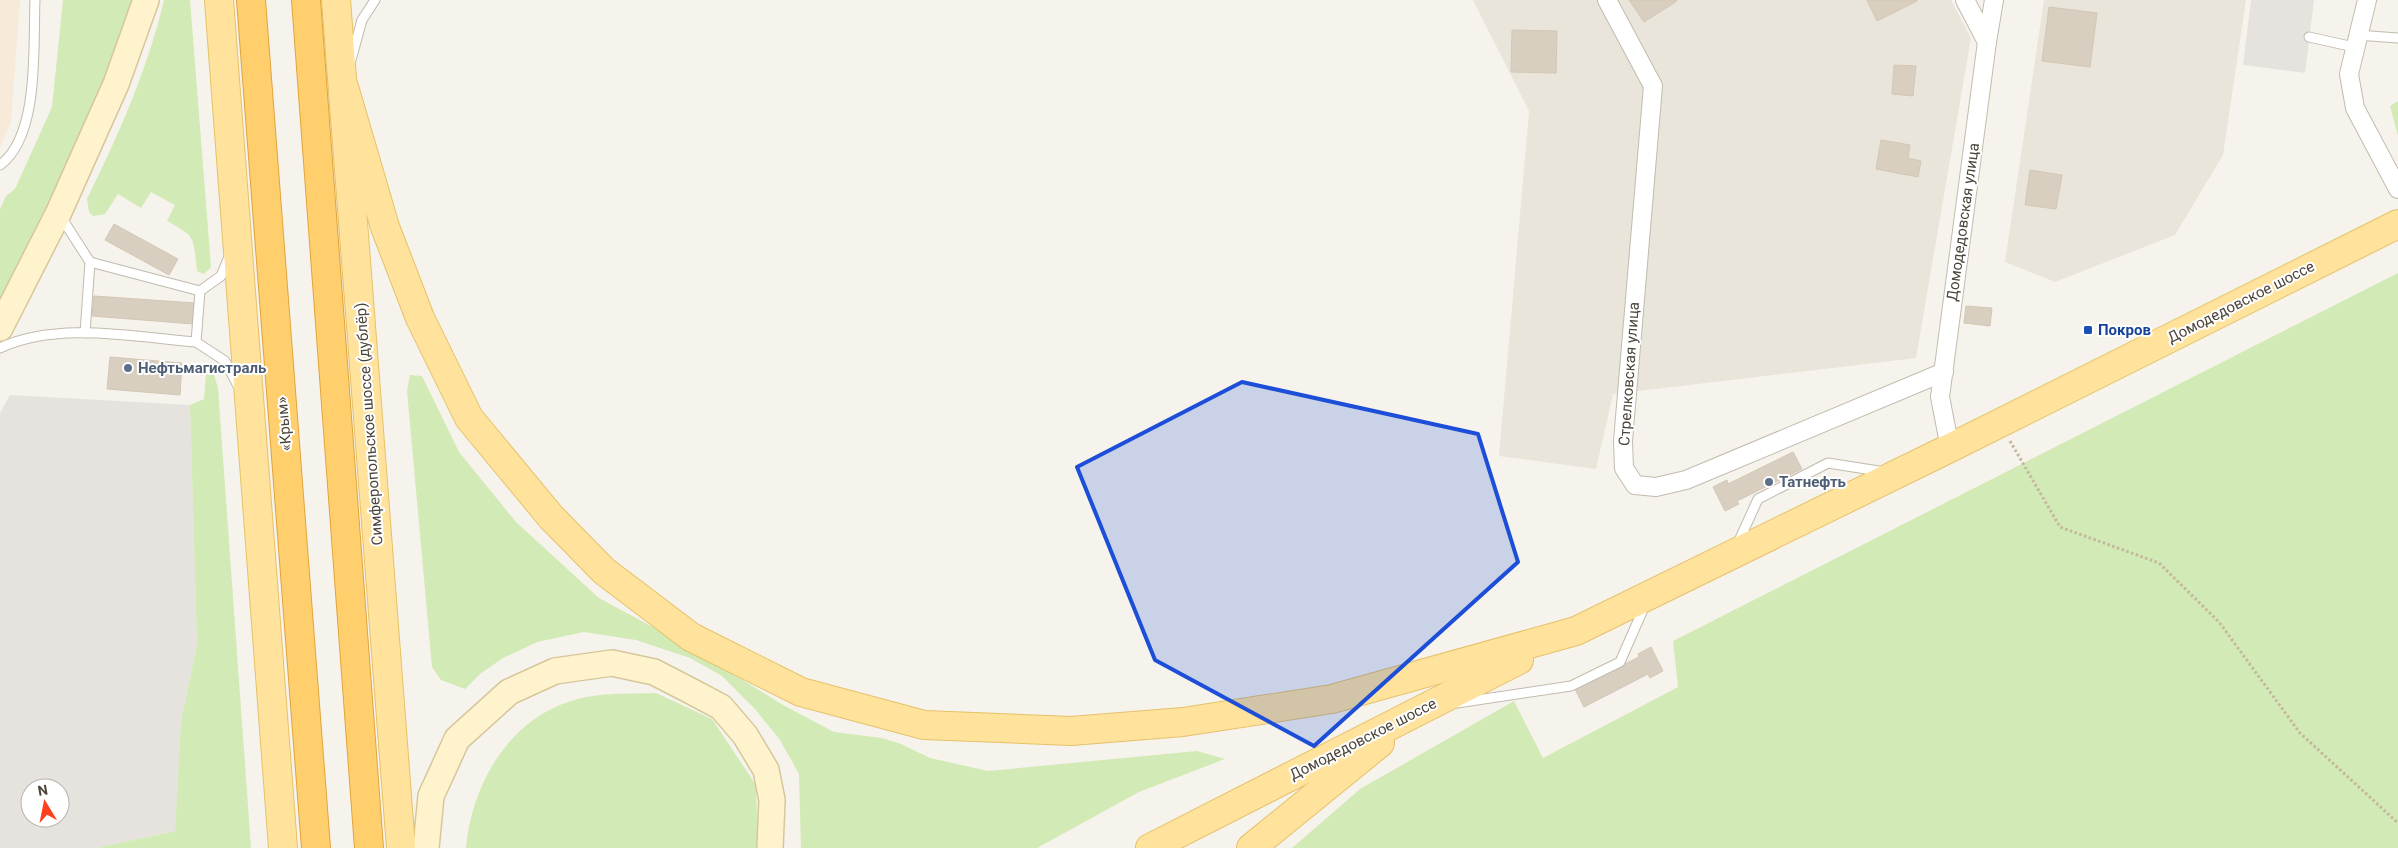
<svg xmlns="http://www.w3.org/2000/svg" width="2398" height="848" font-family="Roboto,sans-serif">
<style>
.residential{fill:#eae5da}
.commercial{fill:#f7ead8}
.industrial{fill:#e6e2dd;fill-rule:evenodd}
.green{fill:#d2eab5}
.building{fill:#d8cfc1;stroke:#d3c7b4}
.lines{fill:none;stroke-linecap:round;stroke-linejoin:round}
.service-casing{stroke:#c2bbae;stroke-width:11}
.minor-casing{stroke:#c2bbae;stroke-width:20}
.secondary-casing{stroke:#d6c79b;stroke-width:28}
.primary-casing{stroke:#e6c16a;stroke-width:30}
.motorway-casing{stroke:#e0a43c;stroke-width:30}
.path{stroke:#c4b79f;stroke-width:3;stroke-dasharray:2.5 2.5;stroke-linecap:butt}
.service{stroke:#fff;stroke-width:9}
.minor{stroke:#fff;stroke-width:18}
.secondary{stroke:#fff3cd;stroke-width:25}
.primary{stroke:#ffe39c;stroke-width:28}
.motorway{stroke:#ffcf6e;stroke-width:28}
.marked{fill:#1d4ed8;fill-opacity:0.2;stroke:#1d4ed8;stroke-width:4;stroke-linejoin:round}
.transit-dot{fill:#1a4fb4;stroke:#fff;stroke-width:2}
.service-dot{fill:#5c6f8a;stroke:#fff;stroke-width:2}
.labels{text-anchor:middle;stroke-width:4;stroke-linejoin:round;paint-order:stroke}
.street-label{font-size:15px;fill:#4b4439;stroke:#fff}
.transit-label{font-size:15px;font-weight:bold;fill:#164399;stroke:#fff;text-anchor:start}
.service-label{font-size:15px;font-weight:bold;fill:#4e5e75;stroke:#fff;text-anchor:start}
</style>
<rect width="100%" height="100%" fill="#f6f3ec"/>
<g class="residential">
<path d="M1473,0H1951L1971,38L1916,358L1613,394L1596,469L1499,456L1529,111Z"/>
<path d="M2044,0H2246L2223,155L2175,235L2055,282L2005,262Z"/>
</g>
<path class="commercial" d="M0,0H20L11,122L0,148Z"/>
<g class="industrial">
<path d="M2251,0H2314L2305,73L2243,65Z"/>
<path d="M10,395L190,405L197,645L181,721L175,831L96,848H0V413ZM30,788H60V818H30Z"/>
</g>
<g class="green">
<path d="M63,0H138L52,206L0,310V209L6,196L15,189L52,107Z"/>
<path d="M164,0H190L211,267L204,274L197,271C193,238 197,237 167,221L175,205L151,192L141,208L118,194L105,214L93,216L89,212L87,199C119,134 147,71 164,0Z"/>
<path d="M2398,101V136L2390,106Z"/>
<path d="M2398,273V848H1292L1360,789L1514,701L1543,758L1678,687L1673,641Z"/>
<path d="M206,374L214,375L218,388L251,848H96L175,831L181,721L197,645L190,405L204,399Z"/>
<path d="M410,375L422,376L459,452L516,522L599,598L684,644L783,705L834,732L882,738L901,744L930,758L988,771L1197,751L1225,759L1139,792L1037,848H801L799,774L780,740L755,709L722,676L690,658L636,640L584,632L537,642L503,658L480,674L465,689L441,680L432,667L407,391Z"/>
<path d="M656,693L712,719L756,785L758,848H466C471,787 507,722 568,702C595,692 628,694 656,693Z"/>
</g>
<g class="building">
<path d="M1629,0H1676L1677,1L1644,22Z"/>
<path d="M1867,0H1917V1L1877,21Z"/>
<path d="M2049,7L2097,13L2090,67L2042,61Z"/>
<path d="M1512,30L1557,31L1556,73L1511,72Z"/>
<path d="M1894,65L1916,66L1913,96L1892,94Z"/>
<path d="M1881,140L1910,145L1908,158L1921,161L1918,177L1876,169Z"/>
<path d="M2030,170L2062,175L2056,209L2025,205Z"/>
<path d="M114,224L178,259L169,275L105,240Z"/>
<path d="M94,296L195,303L193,324L92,316Z"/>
<path d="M1966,306L1992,308L1990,326L1964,323Z"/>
<path d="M110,357L182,363L180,395L107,389Z"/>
<path d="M1793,452L1802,469L1737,501L1739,504L1725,511L1713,487L1727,480L1728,484Z"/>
<path d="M1651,647L1663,671L1650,678L1648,674L1584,707L1575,689L1639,657L1638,654Z"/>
</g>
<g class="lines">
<defs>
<g id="service">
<path d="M2357,35L2398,38"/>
<path d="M2309,37L2354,47"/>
<path d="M351,60L362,20L375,0"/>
<path d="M0,165C40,136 33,45 35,0"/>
<path d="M61,217L90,262L85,333"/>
<path d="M229,257L221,276L200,291L196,342L225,361L238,386"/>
<path d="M90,262L200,291"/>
<path d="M0,348C57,321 135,337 196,342"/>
<path d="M1737,545L1758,499L1828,463L1885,472"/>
<path d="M1457,703L1571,686L1620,662L1645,605"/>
</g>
<g id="minor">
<path d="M1607,0L1653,86L1623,441L1624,468L1635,485L1656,487L1686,480L1944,372"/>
<path d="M2367,0L2349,74L2355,108L2398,189"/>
<path d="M1987,42L1994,0"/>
<path d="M1950,448L1940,397L1987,42L1965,0"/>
</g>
<g id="secondary">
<path d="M0,328L58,214L116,84L146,0"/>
<path d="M426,848L431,796L457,739L509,692L555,671L612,663L654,672L689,690L721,707L745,735L766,770L772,800L770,848"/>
</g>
<g id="primary">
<path d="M219,0L283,848"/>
<path d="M336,0L401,848"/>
<path d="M344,87L385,227L420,318L469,418L551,517L604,571L691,637L801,692L924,725L1071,731L1183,722L1332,699L1576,631L1950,448L2398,224"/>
<path d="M1150,848L1519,660"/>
<path d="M1251,848L1380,743"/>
</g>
<g id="motorway">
<path d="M251,0L316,848"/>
<path d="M306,0L369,848"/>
</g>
</defs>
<use href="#service" class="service-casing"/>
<use href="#minor" class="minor-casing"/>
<use href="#secondary" class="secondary-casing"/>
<use href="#primary" class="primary-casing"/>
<use href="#motorway" class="motorway-casing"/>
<path class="path" d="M2010,441L2060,527L2159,563L2219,622L2300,733L2398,823"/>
<use href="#service" class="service"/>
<use href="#minor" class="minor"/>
<use href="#secondary" class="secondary"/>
<use href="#primary" class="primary"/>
<use href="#motorway" class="motorway"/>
</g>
<path class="marked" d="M1242,382L1478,434L1518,562L1314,746L1155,660L1077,467Z"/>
<rect class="transit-dot" x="2083" y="325" width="10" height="10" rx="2.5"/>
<g class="service-dot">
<circle cx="128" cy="368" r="5"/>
<circle cx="1769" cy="482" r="5"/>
</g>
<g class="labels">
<g class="street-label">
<text transform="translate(1963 222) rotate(-82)" y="5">Домодедовская улица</text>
<text transform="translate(2241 302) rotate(-27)" y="5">Домодедовское шоссе</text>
<text transform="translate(1629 374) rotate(-86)" y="5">Стрелковская улица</text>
<text transform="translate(284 424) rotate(-95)" y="5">«Крым»</text>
<text transform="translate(369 424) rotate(-94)" y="5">Симферопольское шоссе (дублёр)</text>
<text transform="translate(1363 739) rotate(-27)" y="5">Домодедовское шоссе</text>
</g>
<g class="transit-label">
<text x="2098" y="335">Покров</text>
</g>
<g class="service-label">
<text x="138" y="373">Нефтьмагистраль</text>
<text x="1779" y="487">Татнефть</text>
</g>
</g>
<g transform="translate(45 803) rotate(350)"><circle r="24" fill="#ffffff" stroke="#b7b4b0"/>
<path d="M0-4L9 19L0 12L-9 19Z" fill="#fc3f1d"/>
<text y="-8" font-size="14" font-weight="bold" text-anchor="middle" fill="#4b4439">N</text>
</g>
</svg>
